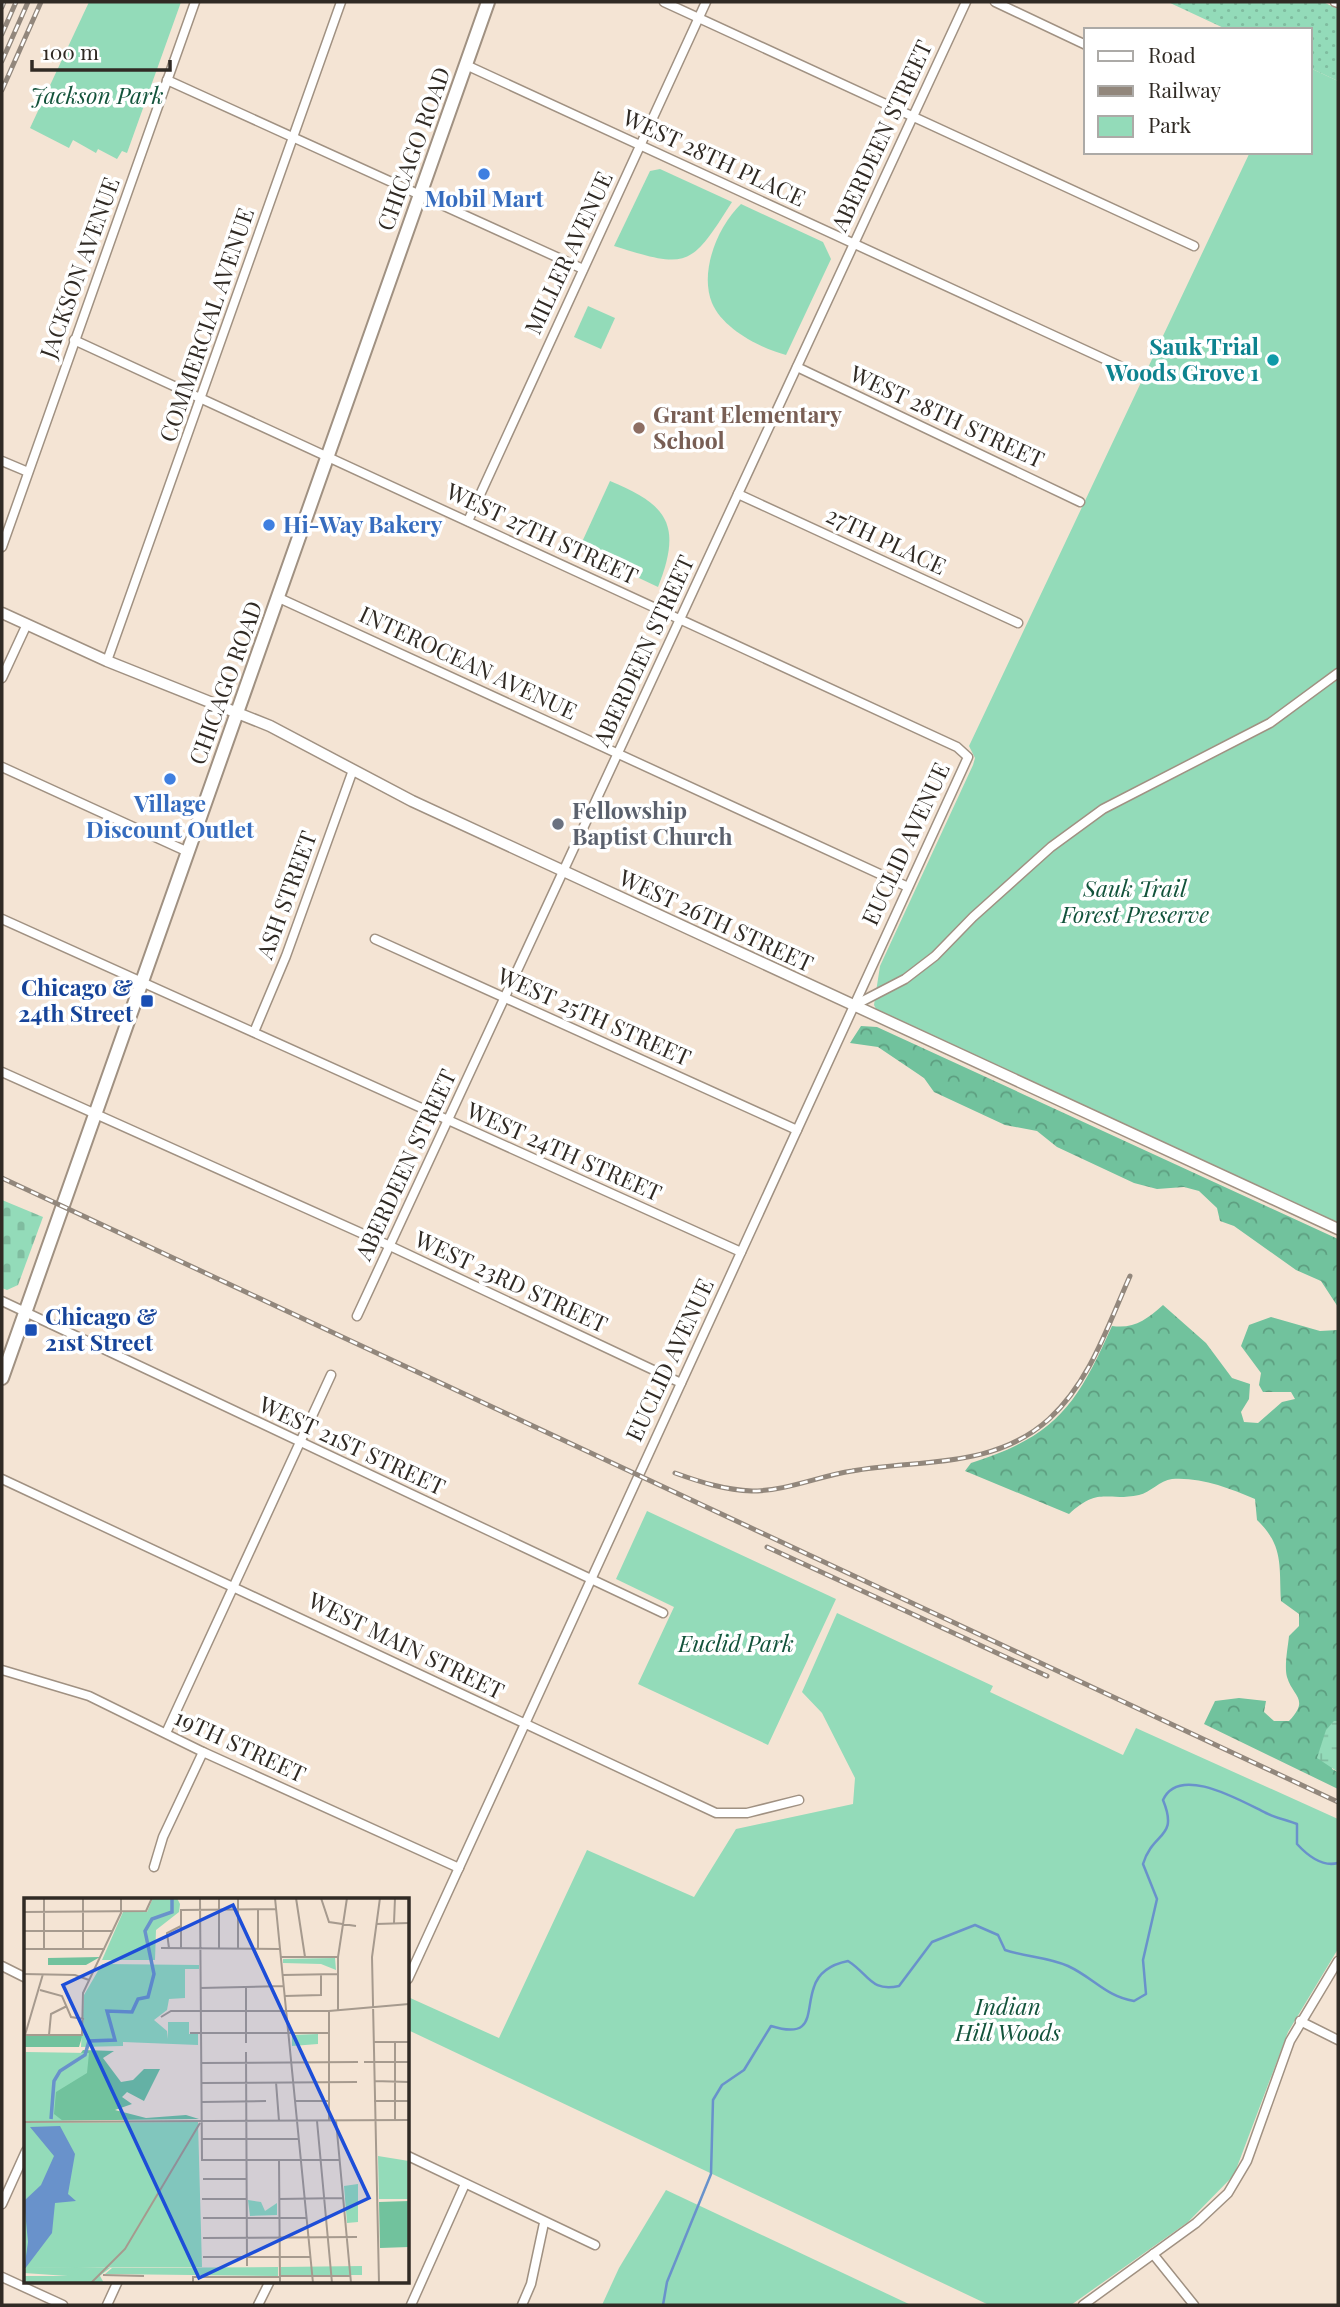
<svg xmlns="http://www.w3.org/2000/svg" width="1340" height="2307" font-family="'Playfair Display',serif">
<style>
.grass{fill:url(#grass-dots)}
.forest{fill:url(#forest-crowns)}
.wetland{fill:url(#wetland-marsh)}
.cemetery{fill:url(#cemetery-stones)}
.park{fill:#93dbb9}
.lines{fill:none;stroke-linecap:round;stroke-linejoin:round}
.stream{stroke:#6992cb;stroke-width:2.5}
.minor-casing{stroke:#a09182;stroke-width:11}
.tertiary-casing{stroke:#a09182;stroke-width:13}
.primary-casing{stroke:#a09182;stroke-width:16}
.minor{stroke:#fff;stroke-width:8}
.tertiary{stroke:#fff;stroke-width:10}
.primary{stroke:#fff;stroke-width:12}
.rail-casing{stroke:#92877c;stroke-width:5}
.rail{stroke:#fff;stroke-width:2.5;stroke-dasharray:8;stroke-linecap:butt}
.shop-dot{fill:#3f7fe0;stroke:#fff;stroke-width:2.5}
.culture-dot{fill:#0f9aa8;stroke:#fff;stroke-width:2.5}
.education-dot{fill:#8d6e63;stroke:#fff;stroke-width:2.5}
.worship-dot{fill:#6b7280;stroke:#fff;stroke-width:2.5}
.transit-dot{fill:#1a4fb4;stroke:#fff;stroke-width:2.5}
.labels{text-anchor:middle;stroke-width:7;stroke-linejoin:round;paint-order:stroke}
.park-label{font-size:23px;font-style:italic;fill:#13533b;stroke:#fff}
.street-label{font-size:23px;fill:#302a24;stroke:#fff}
.shop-label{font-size:23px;font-weight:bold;fill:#366cbe;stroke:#fff}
.culture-label{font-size:23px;font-weight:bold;fill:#0d838f;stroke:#fff;text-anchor:end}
.education-label{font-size:23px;font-weight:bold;fill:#785e54;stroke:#fff;text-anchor:start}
.worship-label{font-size:23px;font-weight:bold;fill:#5b616d;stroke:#fff;text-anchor:start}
.transit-label{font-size:23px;font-weight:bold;fill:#164399;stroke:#fff;text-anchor:end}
.inset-river{fill:none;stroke:#6992cb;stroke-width:3.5}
.inset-road{fill:none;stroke:#a69a8e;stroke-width:2}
.view{fill:#1d4ed8;fill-opacity:0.15;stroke:#1d4ed8;stroke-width:3.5}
.inset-edge{fill:none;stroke:#302a24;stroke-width:3.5}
</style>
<defs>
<pattern id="grass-dots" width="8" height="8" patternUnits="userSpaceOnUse" patternTransform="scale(1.75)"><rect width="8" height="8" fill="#93dbb9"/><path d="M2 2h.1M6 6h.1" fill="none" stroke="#7fbc9f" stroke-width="1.8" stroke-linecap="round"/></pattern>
<pattern id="forest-crowns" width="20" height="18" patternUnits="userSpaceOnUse" patternTransform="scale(1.75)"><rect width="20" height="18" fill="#71c29d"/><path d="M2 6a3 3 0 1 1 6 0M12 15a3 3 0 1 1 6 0" fill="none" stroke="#5d9e80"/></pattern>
<pattern id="wetland-marsh" width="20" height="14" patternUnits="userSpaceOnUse" patternTransform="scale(1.75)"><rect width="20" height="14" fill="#93dbb9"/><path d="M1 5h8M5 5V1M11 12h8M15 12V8" fill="none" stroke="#7fbc9f"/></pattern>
<pattern id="cemetery-stones" width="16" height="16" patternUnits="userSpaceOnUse" patternTransform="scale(1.75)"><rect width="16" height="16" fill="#93dbb9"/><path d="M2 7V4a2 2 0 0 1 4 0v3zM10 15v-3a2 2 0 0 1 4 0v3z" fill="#7fbc9f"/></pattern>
</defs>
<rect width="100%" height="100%" fill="#f4e4d4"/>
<path class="grass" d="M1168,2H1323L1338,9V81L1310,68V30H1228Z"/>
<g class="forest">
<path d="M861,1026L877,1027L1338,1239V1307L1321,1281L1296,1270L1234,1226L1220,1221L1217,1208L1199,1191L1184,1187L1157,1189L1134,1183L1057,1147L1037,1131L1005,1125L934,1092L924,1078L878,1047L850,1043Z"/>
<path d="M1163,1305L1206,1343L1232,1378L1250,1384L1249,1399L1241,1412L1244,1422L1258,1423L1282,1402L1295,1399L1291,1392H1263L1259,1385L1261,1373L1241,1346L1249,1325L1271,1317L1320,1331L1338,1330V1721H1334L1332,1769L1338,1772V1789L1204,1724L1215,1701L1239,1698L1266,1701L1264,1712L1274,1721H1289C1310,1699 1293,1697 1287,1677C1284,1666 1288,1647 1289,1636L1299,1626V1614L1281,1601C1279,1566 1284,1546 1257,1520L1255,1499C1229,1488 1201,1477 1172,1479C1160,1480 1150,1493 1139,1495C1105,1502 1100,1486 1069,1514L965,1471L971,1463C1057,1436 1077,1404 1112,1326C1134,1329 1146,1320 1163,1305Z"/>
</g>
<path class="wetland" d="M1334,1721H1338V1772L1317,1758L1326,1730Z"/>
<path class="cemetery" d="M2,1200L43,1217L18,1285L7,1290L2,1288Z"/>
<g class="park">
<path d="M89,2H181L127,153L122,151L117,159L98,149L96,153L73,140L69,148L30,128Z"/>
<path d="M1310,68L1338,81V1223L877,1011L874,1005L880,966L973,765L975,758L969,746L1250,152H1310Z"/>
<path d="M660,169L732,202C690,268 688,269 614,246L650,171Z"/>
<path d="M741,204L823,242L831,259L786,355C760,348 723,329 712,303C699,271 718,226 741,204Z"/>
<path d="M588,306L615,318L601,349L574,337Z"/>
<path d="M610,481C669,505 682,526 658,587L586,553L582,542Z"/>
<path d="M647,1511L836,1599L768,1745L638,1684L674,1607L616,1579Z"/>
<path d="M837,1613L993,1686L990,1692L1123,1755L1136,1728L1338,1819V1949L1288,2032L1234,2175L1188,2222L1071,2305H989L408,2030V1997L499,2038L587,1850L694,1897L736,1829L853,1804L855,1778L822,1713L802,1692Z"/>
<path d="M666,2190L911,2305H602L619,2268Z"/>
</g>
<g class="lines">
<path class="stream" d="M663,2305L667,2282L711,2174L713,2100L722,2085L744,2070L771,2026C816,2040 805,2011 814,1987C819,1971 833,1964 848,1961C870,1975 870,1992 899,1986L932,1942L975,1925L998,1935L1005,1950C1026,1957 1048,1957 1068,1966C1094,1978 1105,1996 1134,2001L1146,1994L1143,1960L1157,1899L1143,1864C1153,1831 1179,1839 1163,1800C1179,1764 1241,1801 1266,1813C1276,1818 1287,1820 1297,1824V1844C1308,1856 1323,1867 1338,1863"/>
<defs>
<g id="minor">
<path d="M664,2L1194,246"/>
<path d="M995,2L1086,45"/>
<path d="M1335,2L1338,3"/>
<path d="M466,65L1137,374"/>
<path d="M167,80L583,269"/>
<path d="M74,340L957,747L968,757L408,1979"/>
<path d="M797,367L1080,502"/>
<path d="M2,461L28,472"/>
<path d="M738,494L1018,623"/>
<path d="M468,521L706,2"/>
<path d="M2,547L195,2"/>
<path d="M279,598L908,887"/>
<path d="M107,661L341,2"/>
<path d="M2,678L27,624"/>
<path d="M2,767L188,852"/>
<path d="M2,919L741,1252"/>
<path d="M375,939L797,1130"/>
<path d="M853,1006L905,979L935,956L973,917L1051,847L1103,809L1270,723L1338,673"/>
<path d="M254,1032L286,956L353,770"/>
<path d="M2,1072L390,1246L681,1383"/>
<path d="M2,1301L663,1613"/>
<path d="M357,1316L966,2"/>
<path d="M2,1479L716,1813H747L799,1800"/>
<path d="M2,1670L89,1696L203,1752L459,1868"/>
<path d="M166,1733L331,1375"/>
<path d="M154,1867L163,1837L203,1752"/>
<path d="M2,1966L26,1978"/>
<path d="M1300,2021L1338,2040"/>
<path d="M408,2156L595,2245"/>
<path d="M2,2204L26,2151"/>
<path d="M1153,2254L1194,2305"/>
<path d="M2,2277L63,2305"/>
<path d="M107,2305L118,2281"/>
<path d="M258,2305L270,2281"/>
<path d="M411,2305L465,2184"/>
<path d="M522,2305L531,2284L544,2223"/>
<path d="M1083,2305L1196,2223L1228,2193L1247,2161L1290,2041L1338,1961"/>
</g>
<path id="tertiary" d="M2,613L107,661L270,726L412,801L1338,1229"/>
<path id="primary" d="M2,1378L488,2"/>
</defs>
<use href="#minor" class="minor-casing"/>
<use href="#tertiary" class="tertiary-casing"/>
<use href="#primary" class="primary-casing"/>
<use href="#minor" class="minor"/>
<use href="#tertiary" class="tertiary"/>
<use href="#primary" class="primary"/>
<defs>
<g id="rail">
<path d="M2,7L4,2"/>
<path d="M2,34L16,2"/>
<path d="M2,61L28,2"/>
<path d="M2,90L41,2"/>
<path d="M2,1178L1338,1802"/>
<path d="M675,1473C700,1482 725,1490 752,1491C786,1491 819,1476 852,1471C920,1459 994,1469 1049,1419C1090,1382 1108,1325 1130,1276"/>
<path d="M767,1547L1047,1676"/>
</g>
</defs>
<use href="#rail" class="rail-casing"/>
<use href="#rail" class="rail"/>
</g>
<g class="shop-dot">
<circle cx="484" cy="174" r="7"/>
<circle cx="269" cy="525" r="7"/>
<circle cx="170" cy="779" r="7"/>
</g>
<circle class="culture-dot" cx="1273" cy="360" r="7"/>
<circle class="education-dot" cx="639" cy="428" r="7"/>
<circle class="worship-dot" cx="558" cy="824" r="7"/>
<g class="transit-dot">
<rect x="140" y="994" width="14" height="14" rx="3.5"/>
<rect x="24" y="1323" width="14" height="14" rx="3.5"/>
</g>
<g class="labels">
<g class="park-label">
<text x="97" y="104">Jackson Park</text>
<text x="1135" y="897">Sauk Trail<tspan x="1135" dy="26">Forest Preserve</tspan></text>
<text x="736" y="1652">Euclid Park</text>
<text x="1008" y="2015">Indian<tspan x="1008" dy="26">Hill Woods</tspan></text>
</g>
<g class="street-label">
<text transform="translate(882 136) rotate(-65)" y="8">ABERDEEN STREET</text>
<text transform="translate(414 149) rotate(-70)" y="8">CHICAGO ROAD</text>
<text transform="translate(714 158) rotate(25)" y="8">WEST 28TH PLACE</text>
<text transform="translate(569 253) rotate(-65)" y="8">MILLER AVENUE</text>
<text transform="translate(80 268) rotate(-70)" y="8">JACKSON AVENUE</text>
<text transform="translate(207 325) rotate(-71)" y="8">COMMERCIAL AVENUE</text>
<text transform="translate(947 417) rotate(25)" y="8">WEST 28TH STREET</text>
<text transform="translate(542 534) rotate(25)" y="8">WEST 27TH STREET</text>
<text transform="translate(886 541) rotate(25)" y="8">27TH PLACE</text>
<text transform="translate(644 651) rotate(-65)" y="8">ABERDEEN STREET</text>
<text transform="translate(468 663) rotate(25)" y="8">INTEROCEAN AVENUE</text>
<text transform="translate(226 683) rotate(-70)" y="8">CHICAGO ROAD</text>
<text transform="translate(906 844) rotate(-65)" y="8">EUCLID AVENUE</text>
<text transform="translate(287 895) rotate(-70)" y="8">ASH STREET</text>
<text transform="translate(716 921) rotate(25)" y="8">WEST 26TH STREET</text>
<text transform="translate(594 1017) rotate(24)" y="8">WEST 25TH STREET</text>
<text transform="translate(564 1152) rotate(24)" y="8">WEST 24TH STREET</text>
<text transform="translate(406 1165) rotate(-65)" y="8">ABERDEEN STREET</text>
<text transform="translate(511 1282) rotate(25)" y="8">WEST 23RD STREET</text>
<text transform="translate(670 1360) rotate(-65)" y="8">EUCLID AVENUE</text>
<text transform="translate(352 1446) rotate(25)" y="8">WEST 21ST STREET</text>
<text transform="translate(406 1646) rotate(26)" y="8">WEST MAIN STREET</text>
<text transform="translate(240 1746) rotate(25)" y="8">19TH STREET</text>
</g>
<g class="shop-label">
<text x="484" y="207">Mobil Mart</text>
<text x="283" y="533" text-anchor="start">Hi-Way Bakery</text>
<text x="170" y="812">Village<tspan x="170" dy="26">Discount Outlet</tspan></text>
</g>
<g class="culture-label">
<text x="1259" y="355">Sauk Trial<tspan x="1259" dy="26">Woods Grove 1</tspan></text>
</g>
<g class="education-label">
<text x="653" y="423">Grant Elementary<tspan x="653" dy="26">School</tspan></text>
</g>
<g class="worship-label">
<text x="572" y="819">Fellowship<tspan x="572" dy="26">Baptist Church</tspan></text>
</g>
<g class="transit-label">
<text x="133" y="996">Chicago &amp;<tspan x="133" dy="26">24th Street</tspan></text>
<text x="45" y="1325" text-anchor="start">Chicago &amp;<tspan x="45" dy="26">21st Street</tspan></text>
</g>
</g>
<g transform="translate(24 1898)">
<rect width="385" height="385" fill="#f4e4d4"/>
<path d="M311,60L312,72L297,66L259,65V61ZM354,258L385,263V301H355ZM338,368V377H256L257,369ZM254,369V378L81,376L88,370ZM2,370L52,369L86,370L73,380L0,375Z" fill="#93dbb9"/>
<path d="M76,59L62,67H24V60ZM59,136L55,149H0V138ZM59,152L90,153L79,160L97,184L109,182L120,171H136L120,203L103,194L98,199L108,206L91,212L122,220L162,217L175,221L9,223ZM385,303V349L356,350L355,304Z" fill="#71c29d"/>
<path d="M294,136V146L268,148V137Z" fill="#93dbb9"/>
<path d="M129,0H153L156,6L155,14L132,32L131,62H78L99,14H123ZM78,66L175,67V71H161V100L145,101L143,112L130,122L143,133L144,141V124H165V136H174V147L99,144V148L57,149L60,97ZM2,154L65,155L63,175L32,194L30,216L39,223H2ZM174,224L178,369L0,370V225ZM334,286V324L323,325L320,288ZM224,302L237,304L241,313L253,305V317L226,318ZM0,378H76L80,385H0Z" fill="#93dbb9"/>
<path d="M36,228L51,256L44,296L52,303L31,305L28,335L0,372L4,344L0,303L17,287L30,258L6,229Z" fill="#6992cb"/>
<path class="inset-river" d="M27,221L30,183L36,173L61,157L65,143L91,142L83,113L108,114L114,101L124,99L130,76L121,33L128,21L148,14V0"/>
<path class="inset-road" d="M20,0V51M59,0V51M176,0L178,262H316M195,0V51M251,0L289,385M272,0L281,59M297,0L305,24L332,28M234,11V51M0,14L122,13L128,0M370,25L371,0M352,26L385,25M0,33H89M137,50L256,51M145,50L143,35L157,28M0,51H81M157,51V12L252,11M214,51V0M257,59H314M0,76L51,77L65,82M259,77L314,76M176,90L260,88M222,90V145M16,92L38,98L47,119L60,121M261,98L297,97V77M314,112V59L323,0M137,119L147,113H305L385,106M166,135H305M0,137H58L59,95L97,15V0M1,137L19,76M25,137L27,116L43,108M349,144H385M371,144V222M222,154L223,368M340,164H385M177,165L334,164M350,183L385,184M252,184L255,223M177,185L333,184M271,203H305M350,203H385M178,204L242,203M305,222V113M293,223L308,385M312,223L327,385M0,224L385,222M177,241H274M255,262L256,385M179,281H222M178,301H222M255,301L319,300M179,320H282M179,340L333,339M179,359H286M79,377L120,378M256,378H327M67,385L101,351L176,225M169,385V379H256M355,385L348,59L356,0"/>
<path class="view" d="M209,7L345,300L175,380L39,87Z"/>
<rect width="385" height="385" class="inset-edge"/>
</g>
<rect width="1340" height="2307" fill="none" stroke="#302a24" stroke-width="7"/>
<rect x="1084" y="28" width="228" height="126" fill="#ffffff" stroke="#acaaa7" stroke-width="2"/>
<rect x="1098" y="51" width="35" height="10" fill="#ffffff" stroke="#acaaa7" stroke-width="2"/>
<text x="1148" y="63" font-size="21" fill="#302a24">Road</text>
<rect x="1098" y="86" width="35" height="10" fill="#92877c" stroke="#acaaa7" stroke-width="2"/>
<text x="1148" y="98" font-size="21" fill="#302a24">Railway</text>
<rect x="1098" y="116" width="35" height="21" fill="#93dbb9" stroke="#acaaa7" stroke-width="2"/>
<text x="1148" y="133" font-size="21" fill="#302a24">Park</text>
<path d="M32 60v10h138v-10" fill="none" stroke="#302a24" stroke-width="3.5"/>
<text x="42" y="60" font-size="21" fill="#302a24" stroke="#ffffff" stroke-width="5" paint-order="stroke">100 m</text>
</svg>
